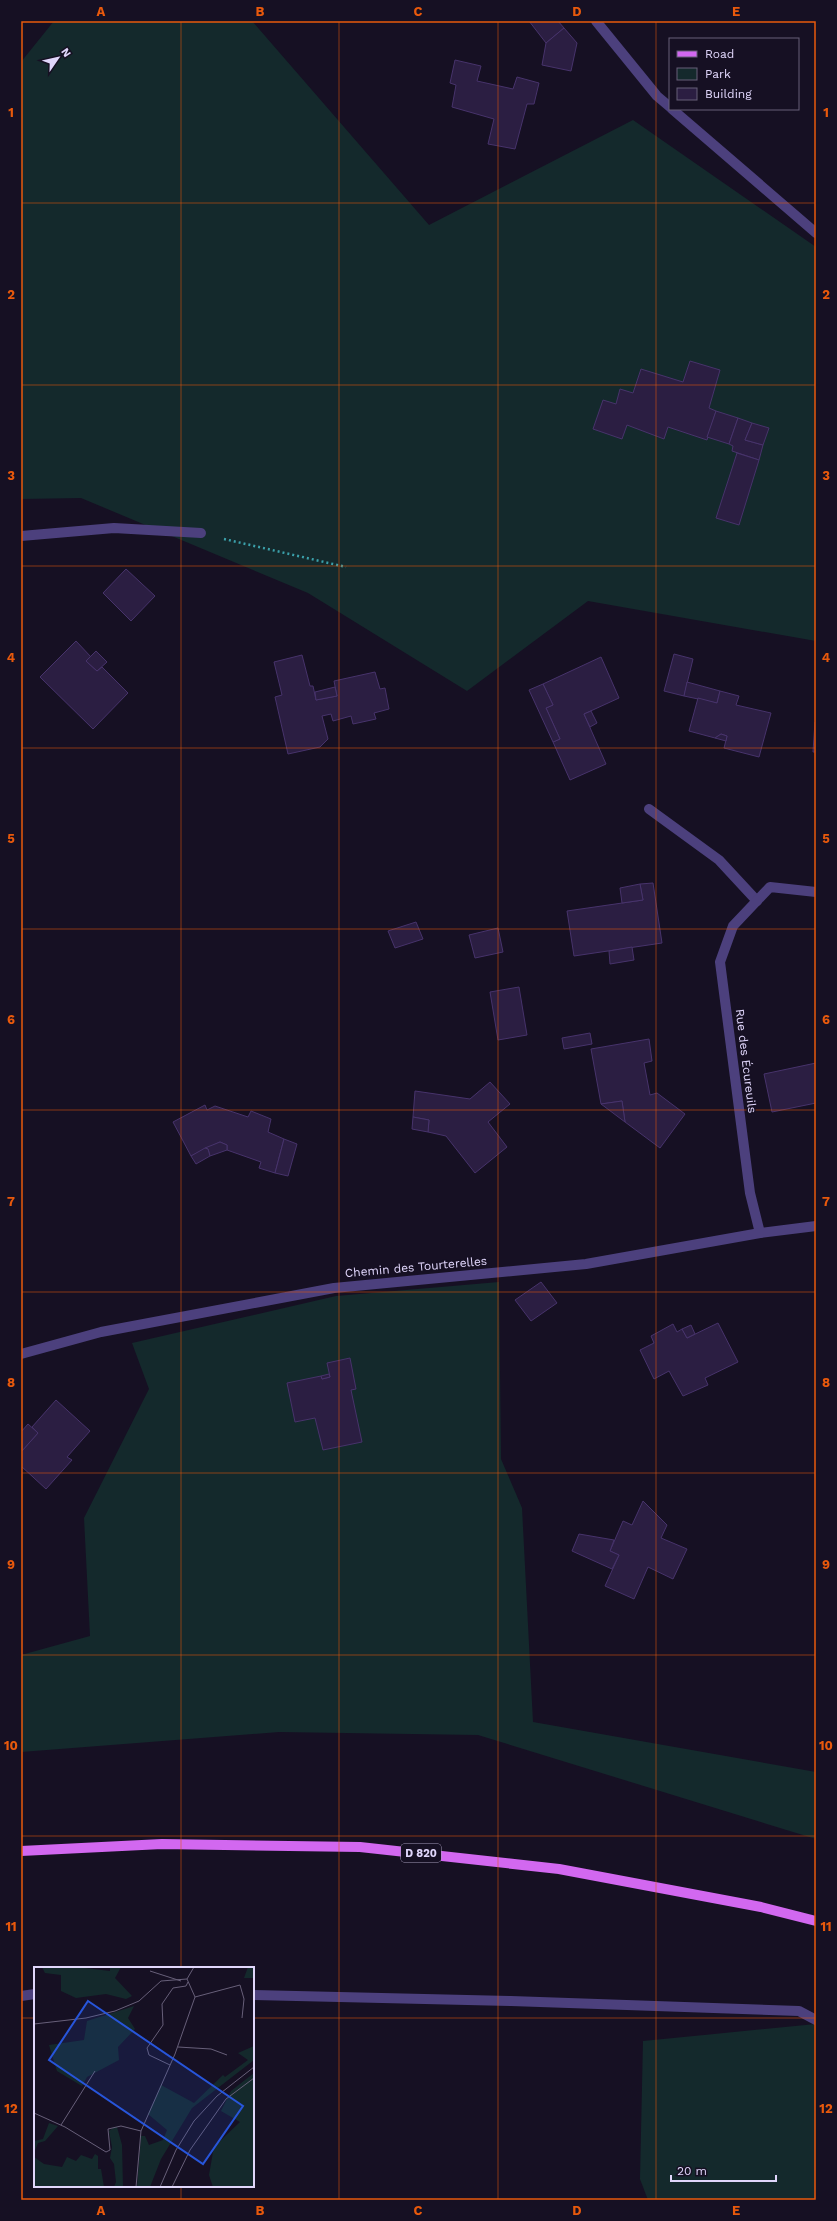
<svg xmlns="http://www.w3.org/2000/svg" width="837" height="2221" font-family="'Work Sans',sans-serif">
<style>
.green{fill:#14292c}
.building{fill:#2b1e42;stroke:#47336b}
.lines{fill:none;stroke-linecap:round;stroke-linejoin:round}
.path{stroke:#3ba0aa;stroke-width:2.5;stroke-dasharray:2 3;stroke-linecap:butt}
.lane{stroke:#4c407d;stroke-width:10}
.street{stroke:#4c407d;stroke-width:10}
.primary{stroke:#d268f0;stroke-width:10}
.grid{fill:none;stroke:#e8590c;stroke-width:1;stroke-opacity:0.55}
.labels{text-anchor:middle;stroke-width:3;stroke-linejoin:round;paint-order:stroke}
.shield{fill:#161023;stroke:#a39bba;stroke-width:1}
.shield-label{font-size:11px;font-weight:bold;fill:#e0d6fb}
.street-label{font-size:12px;fill:#e0d6fb;stroke:#161023}
.inset-road{fill:none;stroke:#675f79;stroke-width:1}
.view{fill:#2755da;fill-opacity:0.15;stroke:#2755da;stroke-width:2}
.inset-edge{fill:none;stroke:#e0d6fb;stroke-width:2}
.neatline{fill:none;stroke:#e8590c;stroke-width:1.5}
.grid-label{font-size:13px;text-anchor:middle;font-weight:bold;fill:#e8590c}
</style>
<rect width="100%" height="100%" fill="#161023"/>
<g class="green">
<path d="M54,21H252L429,225L633,120L816,247V641L588,601L467,691L308,593L81,498L21,499V62Z"/>
<path d="M499,1282L501,1459L522,1508L533,1722L816,1772V1839L478,1735L279,1732L21,1752V1655L90,1636L84,1518L149,1389L132,1343L336,1296Z"/>
<path d="M816,2024V2200H648L640,2179L643,2041Z"/>
</g>
<g class="building">
<path d="M529,21H558L564,28L546,43Z"/>
<path d="M564,28L577,43L571,71L542,65L546,43Z"/>
<path d="M455,60L481,66L477,81L513,89L517,77L539,83L534,104H527L515,149L488,144L494,119L452,107L456,85L450,83Z"/>
<path d="M690,361L720,370L709,408L716,411L707,440L668,427L664,439L627,425L622,439L593,429L603,400L616,404L620,389L633,393L641,369L683,382Z"/>
<path d="M716,411L738,418L729,444L707,437Z"/>
<path d="M738,418L752,423L745,440L763,445L759,460L732,451L733,446L729,444Z"/>
<path d="M752,423L769,428L763,445L745,440Z"/>
<path d="M737,453L759,460L739,525L716,518Z"/>
<path d="M126,569L155,596L131,621L103,593Z"/>
<path d="M76,641L91,657L86,661L97,671L102,667L128,693L93,729L40,677Z"/>
<path d="M96,651L107,662L97,671L86,661Z"/>
<path d="M674,654L693,659L684,696L664,691Z"/>
<path d="M302,655L310,686H313L316,700L337,696L334,681L375,672L380,689L385,688L389,709L374,713L376,719L353,724L351,716L333,721L331,714L322,716L328,739L320,747L288,754L275,697L282,695L274,662Z"/>
<path d="M601,657L619,698L584,714L606,764L570,780L553,742L560,739L546,708L553,705L543,684Z"/>
<path d="M687,682L720,691L717,703L684,696Z"/>
<path d="M543,684L553,705L546,708L560,739L553,742L529,690Z"/>
<path d="M335,687L337,696L316,700L315,692Z"/>
<path d="M720,691L739,696L736,705L771,713L759,757L724,748L727,736L721,734L715,738L689,731L698,698L717,703Z"/>
<path d="M591,711L597,723L590,727L584,714Z"/>
<path d="M815,722H816V752H813Z"/>
<path d="M721,734L727,736L726,741L715,738Z"/>
<path d="M653,883L662,943L574,956L567,911L643,900L640,884Z"/>
<path d="M640,884L643,900L622,903L620,888Z"/>
<path d="M416,922L423,939L395,948L388,931Z"/>
<path d="M498,928L503,952L475,958L469,935Z"/>
<path d="M632,947L634,960L610,964L609,951Z"/>
<path d="M519,987L527,1035L498,1040L490,992Z"/>
<path d="M590,1033L592,1044L564,1049L562,1038Z"/>
<path d="M649,1039L652,1061L644,1063L650,1095L657,1093L685,1114L660,1148L625,1122L622,1101L601,1104L591,1049Z"/>
<path d="M816,1063V1103L772,1112L764,1074Z"/>
<path d="M490,1082L510,1104L488,1122L507,1147L475,1173L446,1136L428,1132L429,1120L413,1117L415,1091L470,1099Z"/>
<path d="M622,1101L625,1122L601,1104Z"/>
<path d="M205,1105L207,1110L215,1106L248,1117L251,1111L271,1119L268,1132L284,1139L275,1173L259,1168L261,1162L227,1150V1145L220,1142L191,1156L173,1122Z"/>
<path d="M413,1117L429,1120L428,1132L412,1129Z"/>
<path d="M284,1139L297,1144L288,1176L275,1173Z"/>
<path d="M220,1142L227,1145V1150L210,1156L208,1149L205,1148Z"/>
<path d="M205,1148L208,1149L210,1156L196,1164L191,1156Z"/>
<path d="M541,1282L557,1303L531,1321L515,1300Z"/>
<path d="M718,1323L738,1362L705,1378L708,1385L683,1396L669,1371L654,1379L640,1350L654,1343L651,1336L673,1324L677,1332L682,1329L687,1338Z"/>
<path d="M691,1325L695,1334L687,1338L682,1329Z"/>
<path d="M350,1358L356,1389L351,1390L362,1442L323,1450L315,1418L295,1422L287,1383L321,1376L322,1379L330,1377L327,1363Z"/>
<path d="M329,1374L330,1377L322,1379L321,1376Z"/>
<path d="M56,1400L90,1431L67,1457L72,1460L46,1489L21,1466V1452L38,1433L32,1427Z"/>
<path d="M28,1424L38,1433L21,1452V1432Z"/>
<path d="M643,1501L667,1525L661,1538L687,1549L673,1579L648,1567L634,1599L605,1586L619,1555L610,1551L623,1521L632,1525Z"/>
<path d="M579,1534L614,1540L610,1551L619,1555L612,1569L572,1551Z"/>
</g>
<g class="lines">
<path class="path" d="M224,539L346,567"/>
<g class="lane">
<path d="M253,1995L511,2001L799,2011L816,2020"/>
<path d="M21,1996L35,1994"/>
</g>
<g class="street">
<path d="M596,21L657,96L670,107"/>
<path d="M672,109L816,233"/>
<path d="M21,536L114,528L201,533"/>
<path d="M649,809L719,860L757,901"/>
<path d="M760,1233L750,1193L720,962L733,926L770,887L816,892"/>
<path d="M21,1354L101,1332L334,1288L586,1264L760,1233L816,1226"/>
</g>
<path class="primary" d="M21,1851L162,1844L360,1847L559,1869L761,1907L816,1921"/>
</g>
<path class="grid" d="M181,21V1968M339,21V2200M498,21V2200M656,21V2200M21,203H816M21,385H816M21,566H816M21,748H816M21,929H816M21,1110H816M21,1292H816M21,1473H816M21,1655H816M21,1836H816M21,2018H35M253,2018H816M181,2186V2200"/>
<g class="labels">
<rect class="shield" x="401" y="1844" width="40" height="18" rx="3"/>
<g class="shield-label">
<text x="421" y="1857">D 820</text>
</g>
<g class="street-label">
<text transform="translate(746 1061) rotate(83)" y="4">Rue des Écureuils</text>
<text transform="translate(416 1267) rotate(-5)" y="4">Chemin des Tourterelles</text>
</g>
</g>
<g transform="translate(34 1967)">
<rect width="220" height="220" fill="#161023"/>
<path d="M8,0H43L76,4V0H87L81,11L98,29L92,32L72,27L42,31L27,24V8L11,6ZM214,0L220,1V11H210ZM100,39L94,51L101,62L84,80L85,93L53,110L48,119L23,104L15,78L50,73L53,54ZM220,79V93L158,141L127,192L116,220H103L107,169H111L115,178L129,173L133,163L114,147L127,118L160,136L189,108L191,110L214,93L204,86ZM220,106V220H179L175,208L179,185L183,177L206,155L187,144L197,124ZM15,156L24,159L11,174L4,176L0,186V174L9,172ZM80,160H83L88,178L89,220H80L82,215L80,197L76,191L78,180L75,164ZM61,187L64,189V202H67L70,220H0V190L10,197L28,200L33,190L42,194L47,188L58,192Z" fill="#14292c"/>
<path class="inset-road" d="M116,4L147,14M161,30L206,18L210,32L208,51M0,57L52,51L81,44L105,34L127,14L153,12L160,0M144,80L177,82L193,88M136,98L115,88L113,81L129,58L128,37L139,21L152,19L154,15M0,146L31,160L72,185L76,183L74,162L87,159L107,164M27,158L61,104M102,220L107,164L141,87L161,30L153,12M126,220L142,183L160,154L183,129L220,100M138,220L156,183L192,132L220,111"/>
<path class="view" d="M54,34L209,139L169,197L15,93Z"/>
<rect width="220" height="220" class="inset-edge"/>
</g>
<rect width="837" height="2221" fill="none" stroke="#161023" stroke-width="44"/>
<rect x="669" y="38" width="130" height="72" fill="#161023" stroke="#675f79"/>
<rect x="677" y="51" width="20" height="6" fill="#d268f0" stroke="#675f79"/>
<text x="705" y="58" font-size="12" fill="#e0d6fb">Road</text>
<rect x="677" y="68" width="20" height="12" fill="#14292c" stroke="#675f79"/>
<text x="705" y="78" font-size="12" fill="#e0d6fb">Park</text>
<rect x="677" y="88" width="20" height="12" fill="#2b1e42" stroke="#675f79"/>
<text x="705" y="98" font-size="12" fill="#e0d6fb">Building</text>
<g transform="translate(58 58) rotate(56)" stroke="#161023" stroke-width="3" paint-order="stroke">
<path d="M0-3L7 15L0 10L-7 15Z" fill="#e0d6fb"/>
<text y="-6" font-size="11" font-weight="bold" text-anchor="middle" fill="#e0d6fb">N</text>
</g>
<path d="M671 2175v6h105v-6" fill="none" stroke="#e0d6fb" stroke-width="2"/>
<text x="677" y="2175" font-size="12" fill="#e0d6fb" stroke="#161023" stroke-width="3" paint-order="stroke">20 m</text>
<rect x="22" y="22" width="793" height="2177" class="neatline"/>
<g class="grid-label">
<text x="101" y="16">A</text>
<text x="260" y="16">B</text>
<text x="418" y="16">C</text>
<text x="577" y="16">D</text>
<text x="736" y="16">E</text>
<text x="11" y="117">1</text>
<text x="826" y="117">1</text>
<text x="11" y="299">2</text>
<text x="826" y="299">2</text>
<text x="11" y="480">3</text>
<text x="826" y="480">3</text>
<text x="11" y="662">4</text>
<text x="826" y="662">4</text>
<text x="11" y="843">5</text>
<text x="826" y="843">5</text>
<text x="11" y="1024">6</text>
<text x="826" y="1024">6</text>
<text x="11" y="1206">7</text>
<text x="826" y="1206">7</text>
<text x="11" y="1387">8</text>
<text x="826" y="1387">8</text>
<text x="11" y="1569">9</text>
<text x="826" y="1569">9</text>
<text x="11" y="1750">10</text>
<text x="826" y="1750">10</text>
<text x="11" y="1931">11</text>
<text x="826" y="1931">11</text>
<text x="11" y="2113">12</text>
<text x="826" y="2113">12</text>
<text x="101" y="2215">A</text>
<text x="260" y="2215">B</text>
<text x="418" y="2215">C</text>
<text x="577" y="2215">D</text>
<text x="736" y="2215">E</text>
</g>
</svg>
